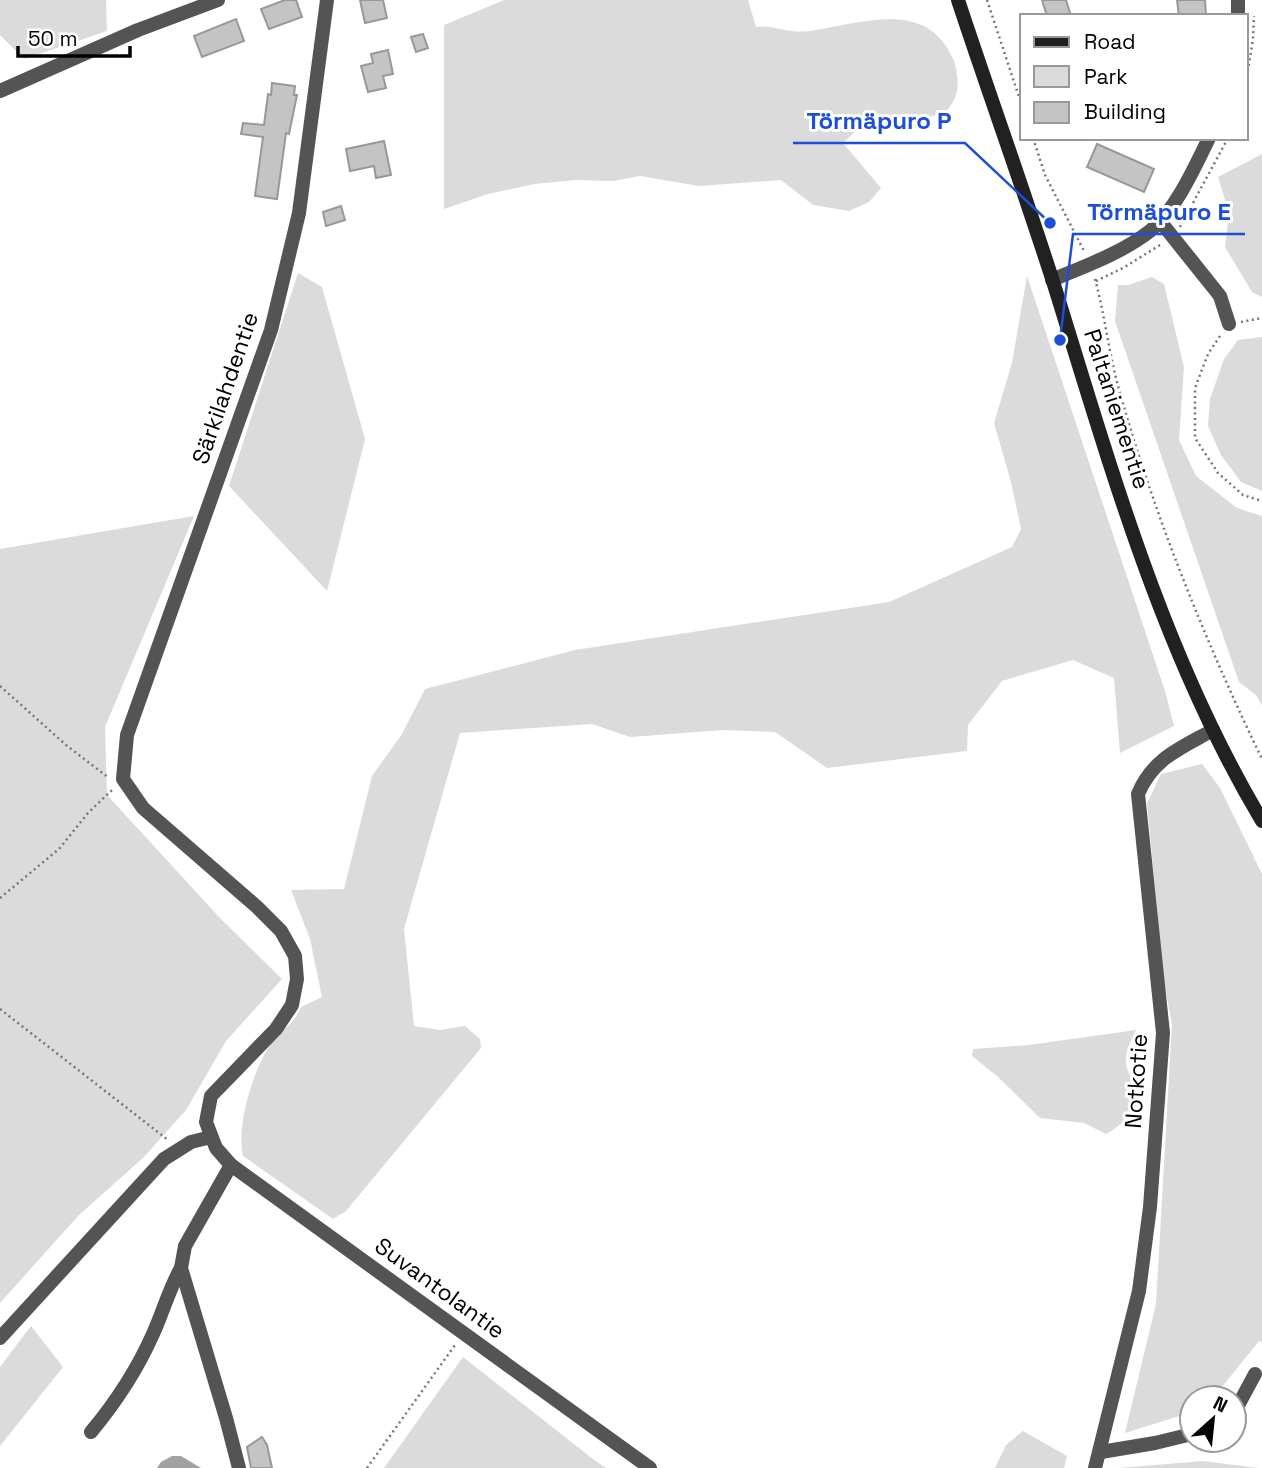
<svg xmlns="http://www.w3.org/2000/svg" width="1262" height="1468" font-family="'Space Grotesk',sans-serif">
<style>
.green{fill:#dbdbdb}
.water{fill:#a2a2a2}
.building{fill:#c4c4c4;stroke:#989898;stroke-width:2}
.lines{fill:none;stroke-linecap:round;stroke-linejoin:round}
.path{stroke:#767676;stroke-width:2.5;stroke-dasharray:2 3.5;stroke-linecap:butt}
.street{stroke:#545454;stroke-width:14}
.secondary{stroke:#212121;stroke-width:14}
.labels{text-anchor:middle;stroke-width:6;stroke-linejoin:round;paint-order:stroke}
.street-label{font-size:23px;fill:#000;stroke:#fff}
.leader{fill:none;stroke:#1d4ed8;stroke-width:2.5}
.callout-dot{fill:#1d4ed8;stroke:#fff;stroke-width:2.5}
.callout-label{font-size:24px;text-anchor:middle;font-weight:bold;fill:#1d4ed8;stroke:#fff;stroke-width:6;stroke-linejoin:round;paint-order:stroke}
</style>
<rect width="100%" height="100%" fill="#fff"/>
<g class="green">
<path d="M0,0H106L107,31L24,59L0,35Z"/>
<path d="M504,0H748L756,27C773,24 788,34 809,31C872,21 928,0 954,61C960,81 960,100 943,114L857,130L843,143L881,188L869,202L849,211L813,205L781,180L699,186L640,176L613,181L576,180L534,184L488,194L444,209V25Z"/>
<path d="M1262,154V297L1252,292L1225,247L1229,213L1218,177Z"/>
<path d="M298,273L322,287L365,439L327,591L229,486Z"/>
<path d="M1027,276L1165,691L1174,726L1120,753L1114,678L1073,660L1002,681L968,725L967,751L827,768L775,732L723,730L630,737L592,724L460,733L404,929L414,1026L440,1030L465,1026L480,1039L481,1048L346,1211L333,1219L243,1156C236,1125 253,1071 270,1045C280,1031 295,1023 301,1007L322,997L310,939L291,890L344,889L372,776L402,734L425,689L575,650L889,602L1012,547L1021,529L1011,482L994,423L1012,363Z"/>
<path d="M1152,277L1164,284L1184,367L1179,440L1196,476L1237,508L1262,516V705L1256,695L1239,682L1115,321L1118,285H1128Z"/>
<path d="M1262,337V491L1241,482L1221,455L1208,426L1210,399L1224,359L1238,340Z"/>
<path d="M194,516L105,727L107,795L220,918L282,979L226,1041L186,1110L144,1157L78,1216L0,1303V549Z"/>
<path d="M1202,764L1220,788L1262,874V1342L1259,1341L1213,1398H1192V1412L1125,1433L1156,1304L1172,1024L1164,982L1147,803L1161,774Z"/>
<path d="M1136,1030C1131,1040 1126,1050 1126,1062C1126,1072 1133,1078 1137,1087C1146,1106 1120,1126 1106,1134L1084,1123L1040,1118L998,1077L972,1056L973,1049L1029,1045Z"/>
<path d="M31,1326L63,1367L0,1446V1367Z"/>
<path d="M463,1357L593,1459L606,1468H384Z"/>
<path d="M1023,1431L1067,1456L1064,1468H995L1006,1445Z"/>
<path d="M1203,1461L1258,1468H1118Z"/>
</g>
<path class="water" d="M172,1456H181L201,1468H157L161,1462Z"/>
<g class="building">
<path d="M285,0H296L302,17L269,29L261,9Z"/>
<path d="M360,0H383L387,18L365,23Z"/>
<path d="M1042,0H1066L1071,16H1047Z"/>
<path d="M1177,0H1205L1206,16H1179Z"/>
<path d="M236,19L244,41L202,57L194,36Z"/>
<path d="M423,34L428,48L416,52L411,37Z"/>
<path d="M388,50L393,74L383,76L386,88L368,92L361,66L373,63L371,54Z"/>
<path d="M272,83L295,86L294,95H297L289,134L286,133L277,199L255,196L263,137L241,134L243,123L264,125L268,94L271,95Z"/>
<path d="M384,141L391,175L376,178L374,166L350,171L346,149Z"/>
<path d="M1097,144L1154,169L1144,192L1087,167Z"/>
<path d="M341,206L345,220L326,226L323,212Z"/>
<path d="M262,1437L267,1445L272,1468H251L247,1447Z"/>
</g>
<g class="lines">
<g class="path">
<path d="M987,0L1022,106"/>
<path d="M1246,82L1253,39L1254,16"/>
<path d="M1033,138L1045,175L1085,253"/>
<path d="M1180,227L1228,138"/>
<path d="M1095,279C1105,316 1109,355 1120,393C1154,515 1207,645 1262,759"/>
<path d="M1096,281L1123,268L1160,245"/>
<path d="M1241,322L1262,318"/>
<path d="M1220,336L1208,354L1195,388V438L1218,473L1243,495L1262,501"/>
<path d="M0,686L66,745L109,778"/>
<path d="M0,898L59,849L88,813L113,789"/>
<path d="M0,1009L168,1140"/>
<path d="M367,1468L455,1345"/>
</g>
<g class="street">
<path d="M327,0L299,213L271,330L127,735L123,779L143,808L257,907L281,931L295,956L297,979L292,1005L276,1029L211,1096L206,1122L216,1148L231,1165L650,1468"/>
<path d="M1238,16V0"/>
<path d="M0,91L138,30L218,0"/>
<path d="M1160,221L1220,296L1229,324"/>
<path d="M1052,280C1085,266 1122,253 1150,231C1175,211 1195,167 1209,138"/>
<path d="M231,1165L185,1246L181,1268L226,1418L239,1468"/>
<path d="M0,1338L164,1159L191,1142L211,1137"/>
<path d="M1234,1413L1255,1374"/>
<path d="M91,1432C116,1402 137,1370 153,1334C163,1312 169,1289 181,1268"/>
<path d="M1101,1452L1155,1443L1192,1434"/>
<path d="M1095,1468L1139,1291L1150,1207L1163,1033L1138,794C1153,758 1181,748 1213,730"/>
</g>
<path class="secondary" d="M958,0C990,97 1025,193 1056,291C1112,472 1164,657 1262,821"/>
</g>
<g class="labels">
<g class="street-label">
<text transform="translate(225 388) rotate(-71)" y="8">Särkilahdentie</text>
<text transform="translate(1117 409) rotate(72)" y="8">Paltaniementie</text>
<text transform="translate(1136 1081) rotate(-86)" y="8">Notkotie</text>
<text transform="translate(440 1288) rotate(36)" y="8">Suvantolantie</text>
</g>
</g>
<path class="leader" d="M1050 223L965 143H793M1060 340L1073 234H1245"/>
<g class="callout-dot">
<circle cx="1050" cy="223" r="7"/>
<circle cx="1060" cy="340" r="7"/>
</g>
<g class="callout-label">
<text x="879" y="129">Törmäpuro P</text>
<text x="1159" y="220">Törmäpuro E</text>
</g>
<rect x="1020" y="14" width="228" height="126" fill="#ffffff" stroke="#999999" stroke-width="2"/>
<rect x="1034" y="37" width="35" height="10" fill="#212121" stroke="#999999" stroke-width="2"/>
<text x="1084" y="49" font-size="21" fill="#000000">Road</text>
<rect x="1034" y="66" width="35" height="21" fill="#dbdbdb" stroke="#999999" stroke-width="2"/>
<text x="1084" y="84" font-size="21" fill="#000000">Park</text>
<rect x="1034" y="102" width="35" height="21" fill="#c4c4c4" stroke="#999999" stroke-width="2"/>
<text x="1084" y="119" font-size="21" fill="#000000">Building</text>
<g transform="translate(1213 1419) rotate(27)"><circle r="33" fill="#ffffff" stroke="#999999" stroke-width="2"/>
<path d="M0-5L12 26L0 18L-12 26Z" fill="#000000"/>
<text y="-10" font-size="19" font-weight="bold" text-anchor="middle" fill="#000000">N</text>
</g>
<path d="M18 46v10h112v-10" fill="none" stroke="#000000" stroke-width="3.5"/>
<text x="28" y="46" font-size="21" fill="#000000" stroke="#ffffff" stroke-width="5" paint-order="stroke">50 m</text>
</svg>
